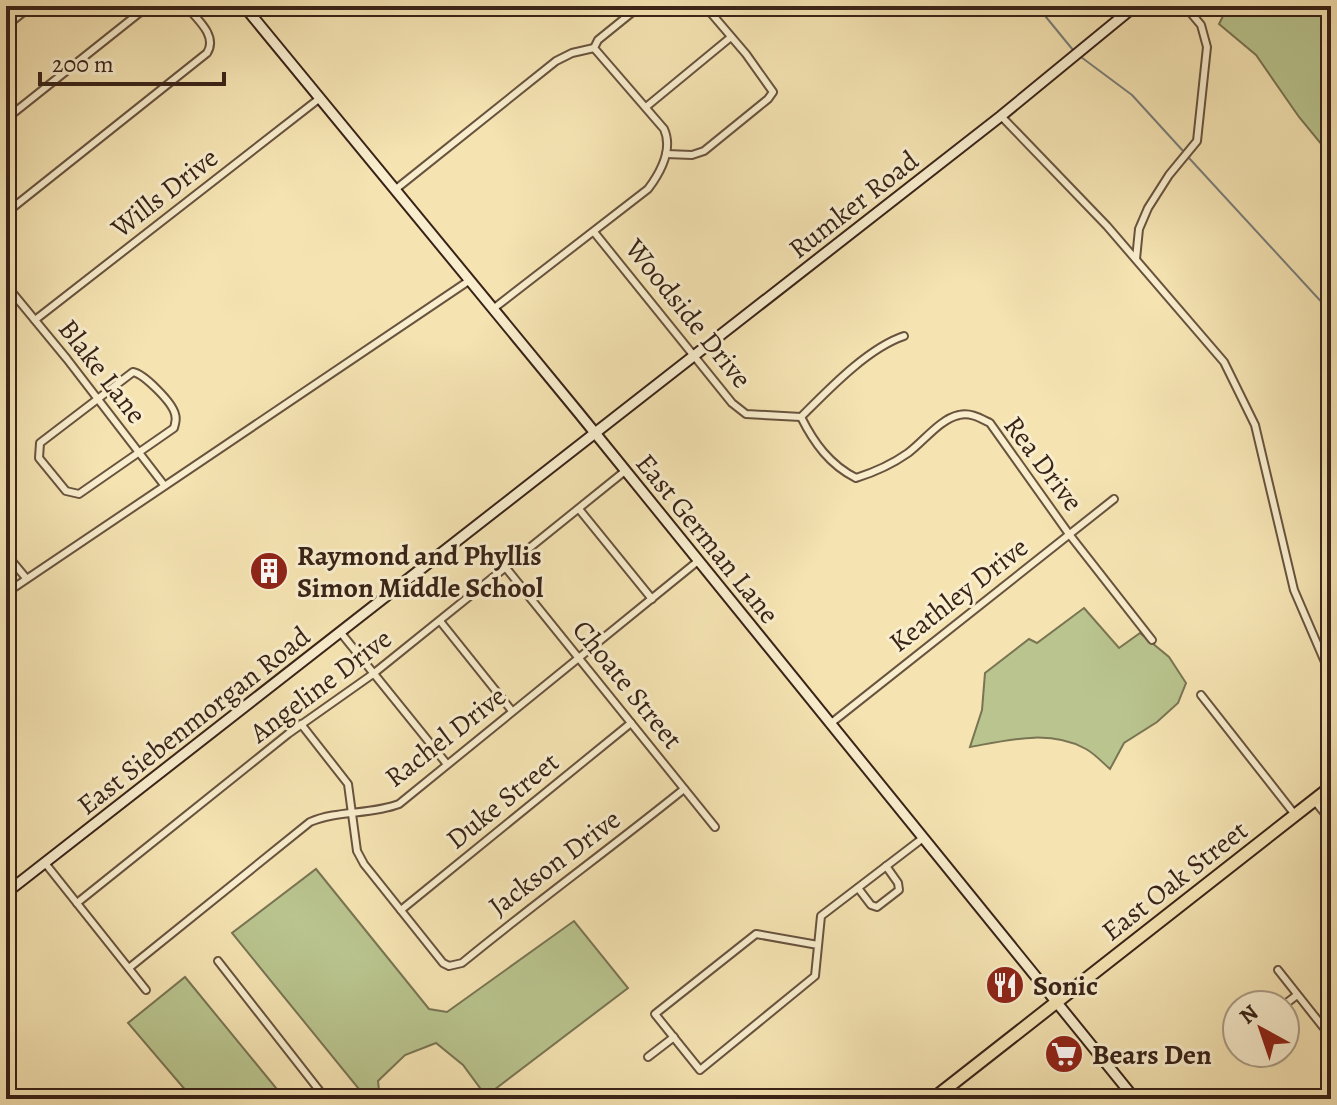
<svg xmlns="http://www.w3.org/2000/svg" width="1337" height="1105" font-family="Alegreya,serif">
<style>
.green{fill:#b9c48e;stroke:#797453;stroke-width:2}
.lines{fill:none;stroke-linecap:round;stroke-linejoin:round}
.stream{stroke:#797e79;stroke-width:2}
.street-casing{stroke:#68533e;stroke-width:10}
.secondary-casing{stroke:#392318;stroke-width:13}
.highway-casing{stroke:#392318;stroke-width:15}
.street{stroke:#f8edcd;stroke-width:6}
.secondary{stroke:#f8edcd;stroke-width:9}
.highway{stroke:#f5e3b2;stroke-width:11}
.labels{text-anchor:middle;stroke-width:6;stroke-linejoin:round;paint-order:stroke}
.street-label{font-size:28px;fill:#392318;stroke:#f8edcd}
.poi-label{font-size:28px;font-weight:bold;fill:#392318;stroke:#f8edcd;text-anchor:start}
</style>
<rect width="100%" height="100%" fill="#f5e3b2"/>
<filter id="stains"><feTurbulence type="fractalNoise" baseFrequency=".0025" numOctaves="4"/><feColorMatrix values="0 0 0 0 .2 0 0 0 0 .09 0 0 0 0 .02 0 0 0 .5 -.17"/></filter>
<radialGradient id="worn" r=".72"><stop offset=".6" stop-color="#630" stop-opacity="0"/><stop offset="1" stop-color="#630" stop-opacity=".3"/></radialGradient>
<g class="green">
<path d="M1228,6H1331V156L1299,117L1256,55L1219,24Z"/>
<path d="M1084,608L1119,648L1140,633L1169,657L1186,683L1178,703L1157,722L1124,743L1110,769C1103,763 1095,754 1086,749C1050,729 1008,740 970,747L982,710L985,673L1029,639L1037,643Z"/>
<path d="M316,869L429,1009L447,1012L574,921L628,988L486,1096L463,1065L436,1043L405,1055L378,1081L380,1099H367L232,933Z"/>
<path d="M185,977L285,1099H193L128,1023Z"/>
</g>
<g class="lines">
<g class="stream">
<path d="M1037,6L1073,50"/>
<path d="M1081,57L1132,95L1184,152"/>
<path d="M1189,158L1327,308L1331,318"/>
</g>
<defs>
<g id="street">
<path d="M6,26L31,6"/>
<path d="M646,107L731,37"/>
<path d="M1001,116L1107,226L1224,362L1255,425L1294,590L1331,676"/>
<path d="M6,119L148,6"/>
<path d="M666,154L692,155L704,151L768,99L773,92L746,54L705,6"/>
<path d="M396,189L556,61L572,53L594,48"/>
<path d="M6,213L207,53C218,36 197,19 186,6"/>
<path d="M594,232L732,403L746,414L801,417"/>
<path d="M1136,259L1139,229L1148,208L1169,175L1197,141L1207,47L1201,25L1185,6"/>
<path d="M6,285L67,359L164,485"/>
<path d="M493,309L648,189C660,173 673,149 664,129L594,48L598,40L640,6"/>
<path d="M35,320L320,98"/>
<path d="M133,372C144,374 172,402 175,414C177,420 175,423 174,428L79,494L66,491L39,458L40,443Z"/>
<path d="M801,417C814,443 830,465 856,478C875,472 891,465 908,453C924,441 940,419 959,415C970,412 980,418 990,423L1069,534L1152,640"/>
<path d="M801,417C829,389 868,348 904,336"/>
<path d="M579,509L652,599"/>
<path d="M6,554L26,578"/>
<path d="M506,568L715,827"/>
<path d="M6,593L470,280"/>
<path d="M440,621L512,711"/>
<path d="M341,633L446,763"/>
<path d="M1201,695L1296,816"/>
<path d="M301,724L348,784L357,851L364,864L443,963L449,966L462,963C535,903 611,848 684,789"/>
<path d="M830,724L1114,499"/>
<path d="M1314,800L1331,821"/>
<path d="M45,863L146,990"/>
<path d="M6,875L15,886"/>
<path d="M858,888L871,905L877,907L899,890L898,883L886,866"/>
<path d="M77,903L288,734L373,674L625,471"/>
<path d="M401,910L631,723"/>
<path d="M818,945L756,934L655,1014L700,1070L815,976L821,916L923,838"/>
<path d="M218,961L326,1099"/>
<path d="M129,968L310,822C338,810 370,815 399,804L698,561"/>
<path d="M1278,970L1331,1037"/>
<path d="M1284,1005L1297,995"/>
<path d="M648,1057L674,1037"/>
</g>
<g id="secondary">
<path d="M244,6L578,412L1135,1099"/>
<path d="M6,893L1001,116L1135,6"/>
</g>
<path id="highway" d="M933,1099L1331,787"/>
</defs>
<use href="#street" class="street-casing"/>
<use href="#secondary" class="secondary-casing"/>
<use href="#highway" class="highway-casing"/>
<use href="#street" class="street"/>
<use href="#secondary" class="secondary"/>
<use href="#highway" class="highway"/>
</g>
<defs>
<symbol id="building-disc" viewBox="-11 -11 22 22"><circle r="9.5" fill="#8f2418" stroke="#f8edcd"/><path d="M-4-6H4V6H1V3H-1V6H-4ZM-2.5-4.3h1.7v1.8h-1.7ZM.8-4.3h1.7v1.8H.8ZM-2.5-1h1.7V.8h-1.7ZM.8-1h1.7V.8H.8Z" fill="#fff"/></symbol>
<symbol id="restaurant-disc" viewBox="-11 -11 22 22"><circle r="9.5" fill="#8f2418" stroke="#f8edcd"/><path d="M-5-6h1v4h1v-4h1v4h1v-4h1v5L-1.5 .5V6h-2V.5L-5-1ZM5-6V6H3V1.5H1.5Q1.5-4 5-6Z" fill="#fff"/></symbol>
<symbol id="supermarket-disc" viewBox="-11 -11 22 22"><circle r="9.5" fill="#8f2418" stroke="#f8edcd"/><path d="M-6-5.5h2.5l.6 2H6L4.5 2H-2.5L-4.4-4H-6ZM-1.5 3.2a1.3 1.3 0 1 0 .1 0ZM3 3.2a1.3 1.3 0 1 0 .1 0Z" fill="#fff"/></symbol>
</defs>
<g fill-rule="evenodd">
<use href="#building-disc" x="247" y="549" width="44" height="44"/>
<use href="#restaurant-disc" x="983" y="963" width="44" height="44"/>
<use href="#supermarket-disc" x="1042" y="1032" width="44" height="44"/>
</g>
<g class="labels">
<g class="street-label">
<text transform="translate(164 192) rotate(-38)" y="10">Wills Drive</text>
<text transform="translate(853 204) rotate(-38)" y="10">Rumker Road</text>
<text transform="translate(689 313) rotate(51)" y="10">Woodside Drive</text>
<text transform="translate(103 371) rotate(52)" y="10">Blake Lane</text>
<text transform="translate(1044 463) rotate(53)" y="10">Rea Drive</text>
<text transform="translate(708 538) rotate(51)" y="10">East German Lane</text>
<text transform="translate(958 594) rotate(-38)" y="10">Keathley Drive</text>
<text transform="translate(628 684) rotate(51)" y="10">Choate Street</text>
<text transform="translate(320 685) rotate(-37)" y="10">Angeline Drive</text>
<text transform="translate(193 720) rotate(-38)" y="10">East Siebenmorgan Road</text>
<text transform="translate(445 736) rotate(-38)" y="10">Rachel Drive</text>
<text transform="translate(502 800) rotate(-39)" y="10">Duke Street</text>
<text transform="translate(554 862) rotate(-37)" y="10">Jackson Drive</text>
<text transform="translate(1174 880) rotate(-38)" y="10">East Oak Street</text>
</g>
<g class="poi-label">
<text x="297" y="565">Raymond and Phyllis<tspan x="297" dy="32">Simon Middle School</tspan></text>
<text x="1033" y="995">Sonic</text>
<text x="1092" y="1064">Bears Den</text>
</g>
</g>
<rect width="1337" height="1105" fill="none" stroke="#f5e3b2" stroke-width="32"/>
<rect x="8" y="8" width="1321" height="1089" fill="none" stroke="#392318" stroke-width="4"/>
<rect x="16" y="16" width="1305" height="1073" fill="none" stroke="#392318" stroke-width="2"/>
<g transform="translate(1261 1029) rotate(320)"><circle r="38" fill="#f8edcd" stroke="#ac9c85" stroke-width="2"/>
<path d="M0-6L14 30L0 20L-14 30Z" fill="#8f2418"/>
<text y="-12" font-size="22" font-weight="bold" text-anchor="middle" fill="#392318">N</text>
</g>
<path d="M40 72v12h184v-12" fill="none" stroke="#392318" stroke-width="4"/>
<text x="52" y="72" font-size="24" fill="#392318" stroke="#f8edcd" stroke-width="6" paint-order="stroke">200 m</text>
<rect width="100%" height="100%" filter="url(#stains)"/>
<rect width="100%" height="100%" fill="url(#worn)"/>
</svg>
